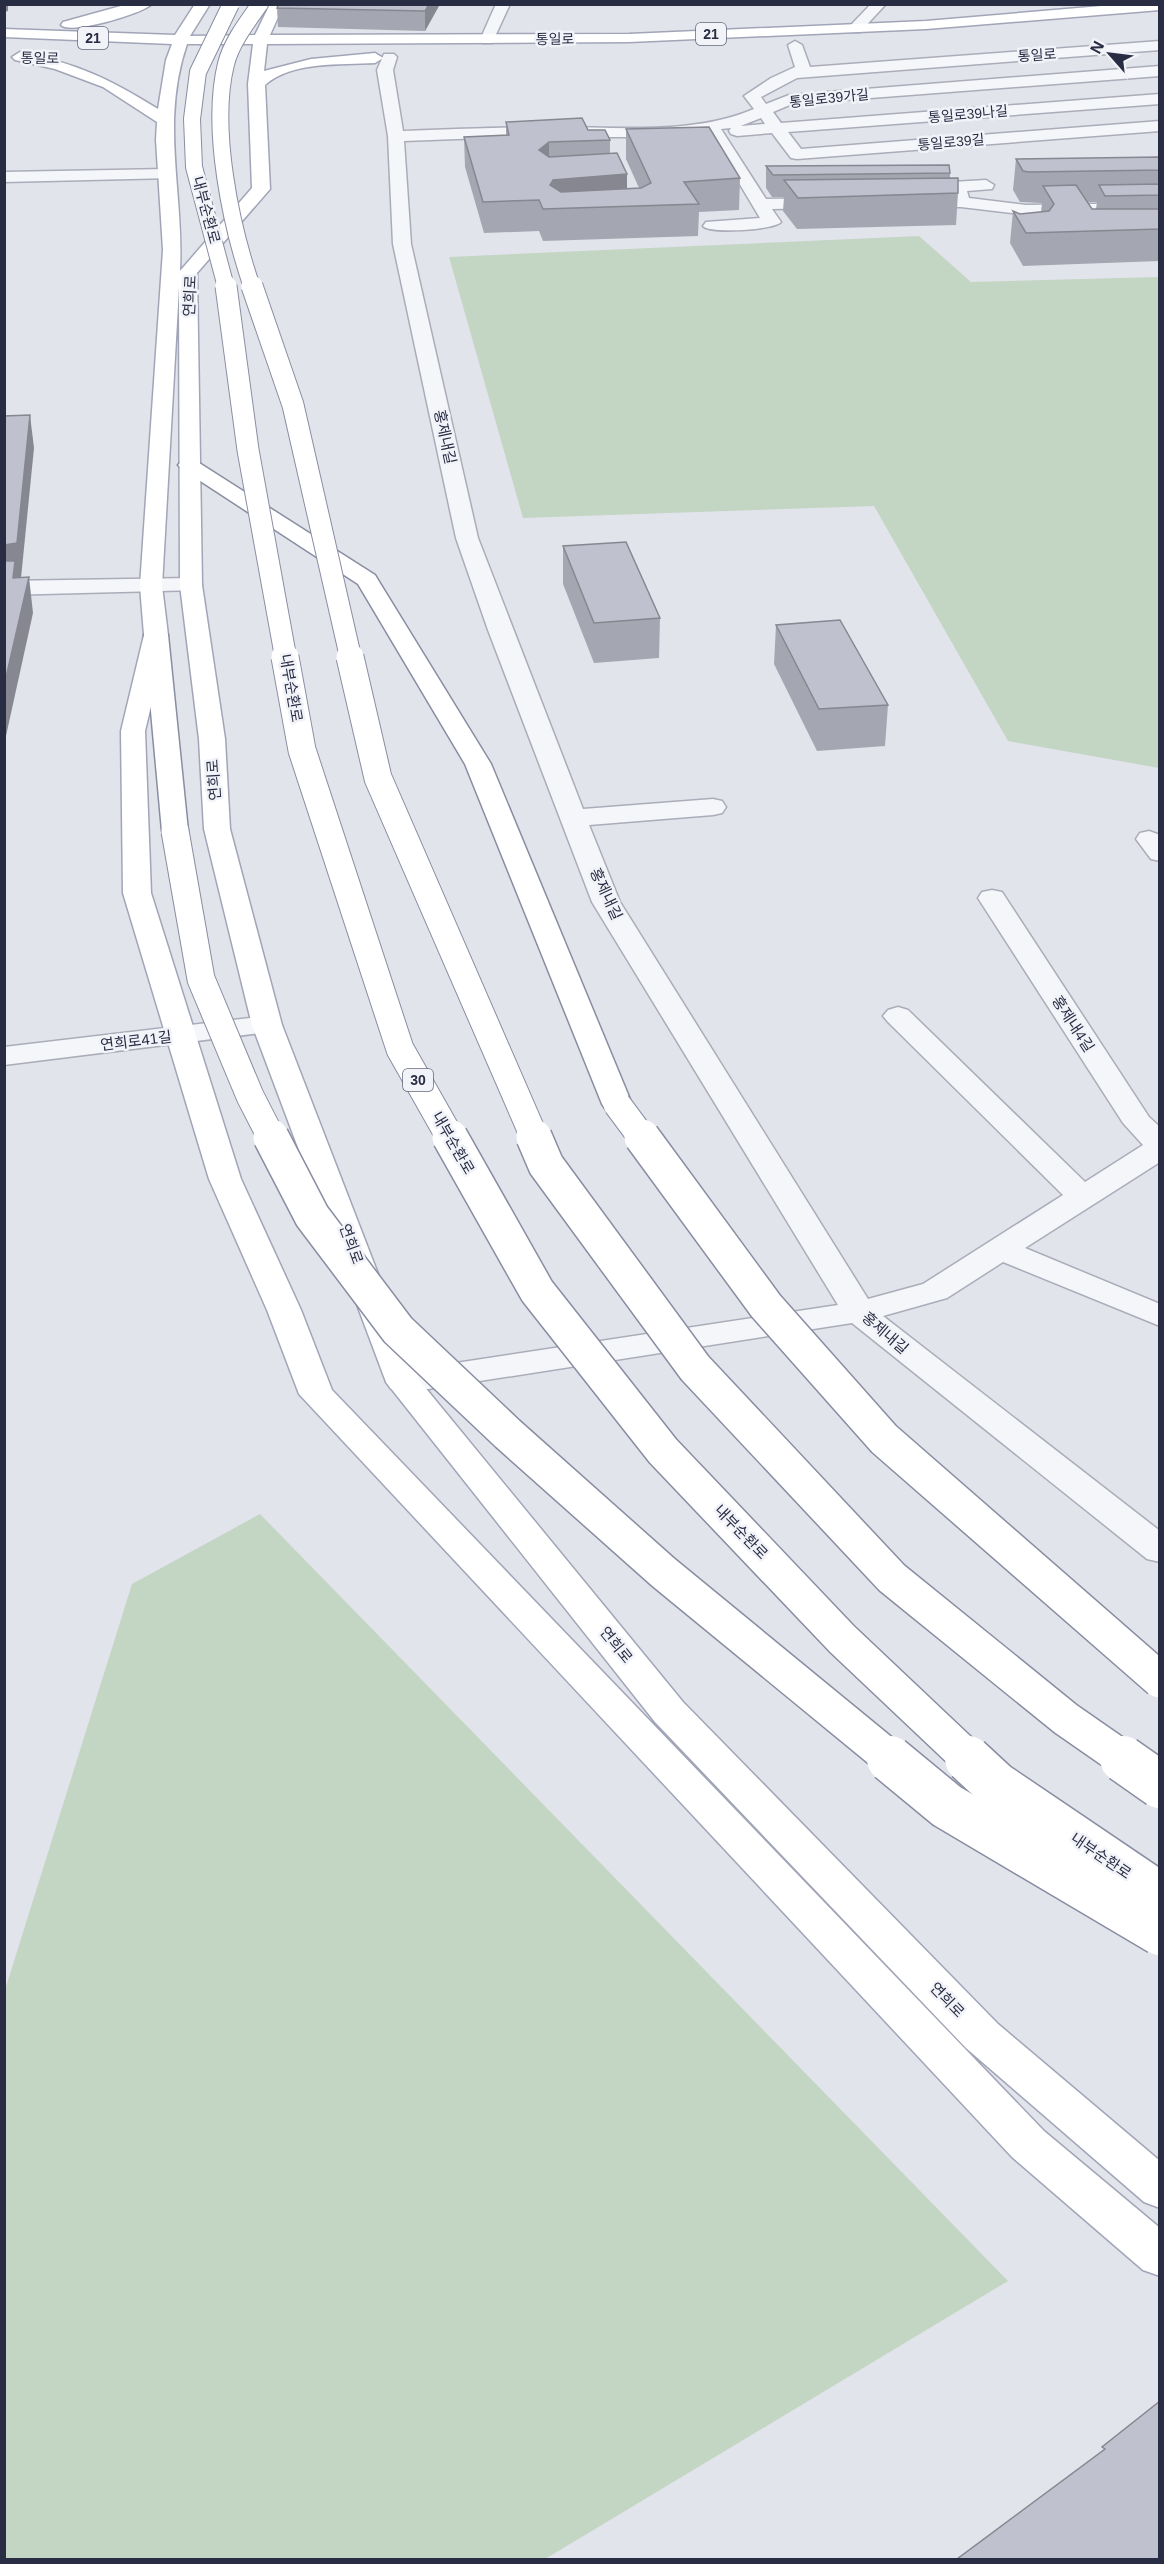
<svg xmlns="http://www.w3.org/2000/svg" width="1164" height="2564" font-family="Helvetica,'Noto Sans KR',sans-serif">
<style>
.green{fill:#c3d5c3}
.pier{fill:#e2e4eb}
.lines{fill:none;stroke-linecap:round;stroke-linejoin:round}
.minor-casing{stroke:#aaadb9;stroke-width:3}
.major-casing{stroke:#a1a5b7;stroke-width:3}
.highway-casing{stroke:#898da2;stroke-width:3}
.minor{fill:#f5f6f9;fill-rule:evenodd}
.major{fill:#fff;fill-rule:evenodd}
.highway{fill:#fff;fill-rule:evenodd}
.highway-bridge-far4-casing{stroke:#898da2;stroke-width:18;stroke-linecap:butt}
.highway-bridge-far3-casing{stroke:#898da2;stroke-width:23;stroke-linecap:butt}
.highway-bridge-far2-casing{stroke:#898da2;stroke-width:29;stroke-linecap:butt}
.highway-bridge-far1-casing{stroke:#898da2;stroke-width:38;stroke-linecap:butt}
.highway-bridge-casing{stroke:#898da2;stroke-width:49;stroke-linecap:butt}
.highway-bridge-far4{stroke:#fff;stroke-width:16}
.highway-bridge-far3{stroke:#fff;stroke-width:21}
.highway-bridge-far2{stroke:#fff;stroke-width:27}
.highway-bridge-far1{stroke:#fff;stroke-width:35}
.highway-bridge{stroke:#fff;stroke-width:46}
.wall{fill:#a4a6b1;fill-rule:evenodd}
.shaded-wall{fill:#868790}
.building{fill:#bfc1ce;stroke:#868790;stroke-width:1.5}
.labels{text-anchor:middle;stroke-width:5;stroke-linejoin:round;paint-order:stroke}
.shield{fill:#f2f3f8;stroke:#65687a;stroke-width:1.5}
.shield-label{font-size:14px;font-weight:bold;fill:#292d44}
.far-street-label{font-size:14px;fill:#292d44;stroke:#f2f3f8}
.street-label{font-size:15px;fill:#292d44;stroke:#f2f3f8}
</style>
<rect width="100%" height="100%" fill="#e2e4eb"/>
<g class="green">
<path d="M919,236L971,282L1159,277V768L1008,741L874,506L523,518L449,257Z"/>
<path d="M260,1514L1008,2281L545,2559H5V1990L132,1584Z"/>
</g>
<path class="pier" d="M278,301L281,303L374,693L482,1056L703,1344L960,1601L1160,1747V1917L964,1790L895,1731L901,1726L791,1631L583,1368L422,1064L352,814L284,549L217,306L218,302Z"/>
<g class="lines">
<defs>
<g id="minor">
<path d="M496,4H510L492,43H482L480,40Z"/>
<path d="M871,4H886L860,32H850L848,29L850,26Z"/>
<path d="M795,41L802,45L810,67L1160,41V50L797,78L761,97L766,104L789,95L1160,66V76L792,104L773,112L781,123L1160,94V104L788,132L801,149L1160,121V131L797,159L791,158L772,133L737,136L731,134L729,131L731,128L721,129L766,199L827,198L836,203L827,208L772,209L781,222C775,230 709,234 703,226L706,222L760,218L708,131L665,137H513L404,141L411,244L478,538L583,809L713,799L722,801L726,807L722,813L713,815L589,825L620,902L868,1299L923,1284L1063,1195L888,1022L883,1016L888,1010L898,1007L908,1010L1085,1182L1143,1145L1123,1123L978,898L982,892L992,890L1002,892L1149,1117L1160,1127V1162L1025,1248L1160,1304V1326L1003,1262L947,1298L883,1316L1160,1531V1562L1147,1559L852,1323L403,1393L391,1389L386,1382L391,1375L403,1371L838,1305L592,902L488,630L456,538L393,244L388,136L377,70L384,54H394L397,57L393,70L403,131C454,129 504,127 555,127C620,127 693,135 754,109L744,96L771,78L795,67L788,45ZM761,118L765,124L741,126L743,125Z"/>
<path d="M167,169L175,174L173,178L4,182V172Z"/>
<path d="M986,180L994,185L992,189L967,191L969,198L1026,205L1160,203V213L1037,215L1045,230L1036,235L1030,234L1020,214L961,207H912L903,202L912,197H951L950,186L952,182Z"/>
<path d="M191,578L199,580L202,585L199,590L4,595V581Z"/>
<path d="M1149,831L1160,835V861L1151,859L1136,839L1140,833Z"/>
<path d="M267,1016L277,1019L282,1025L277,1031L4,1065V1047Z"/>
</g>
<g id="major">
<path d="M128,4H152C142,14 70,35 61,25L63,22Z"/>
<path d="M195,4H210L190,36L255,35L270,4H284L270,35L629,34L926,21L1125,4H1160V10L926,29L629,42L267,44L264,71L311,59L375,53L383,58L375,63C341,65 292,61 265,85L270,189L197,273L202,585L225,739L230,829L282,1025L419,1380L683,1702L998,2024L1160,2161V2208L1144,2202L966,2048L655,1722L386,1382L252,1025L204,829L199,739L180,585L179,287L162,586L168,635L145,731L151,893L241,1179L301,1310L332,1390L1044,2131L1160,2228V2276L1143,2270L1012,2157L299,1394L267,1310L209,1179L123,893L121,731L144,635L140,586L163,250L156,140L157,122L103,87L55,69L15,60L12,57L20,52C78,64 108,78 158,109L166,60L172,44L4,37V29L175,35ZM187,44H253L248,84L252,188L180,271C184,192 160,123 187,44Z"/>
</g>
<g id="highway">
<path d="M189,459L196,461L375,575L378,580L491,764L632,1104L628,1110L617,1113L606,1110L602,1104L465,764L358,584L182,469L178,465L182,461Z"/>
<path d="M156,628L164,630L168,635L188,831L184,837L175,839L166,837L162,831L144,635L148,630Z"/>
</g>
</defs>
<use href="#minor" class="minor-casing"/>
<use href="#major" class="major-casing"/>
<use href="#highway" class="highway-casing"/>
<use href="#minor" class="minor"/>
<use href="#major" class="major"/>
<use href="#highway" class="highway"/>
<defs>
<g id="highway-bridge-far4">
<path d="M226,287L194,167L192,119L198,72L231,4"/>
<path d="M252,287C231,226 210,128 226,64C231,43 248,21 260,4"/>
</g>
<g id="highway-bridge-far3">
<path d="M226,286L248,450L286,659"/>
<path d="M252,286L293,405L351,659"/>
</g>
<g id="highway-bridge-far2">
<path d="M285,657L302,750L400,1049L451,1139"/>
<path d="M350,657L378,778L535,1139"/>
<path d="M175,831L201,979L250,1096L272,1139"/>
<path d="M617,1104L643,1139"/>
</g>
<g id="highway-bridge-far1">
<path d="M271,1137L312,1216L398,1330L508,1434L663,1572L892,1760"/>
<path d="M450,1137L537,1291L663,1451L842,1639L970,1760"/>
<path d="M534,1137L546,1165L695,1368L892,1578L1066,1719L1125,1760"/>
<path d="M642,1137L766,1306L884,1439L1160,1680"/>
</g>
<g id="highway-bridge">
<path d="M890,1759L947,1806L1160,1932"/>
<path d="M968,1759L996,1785L1160,1896"/>
<path d="M1123,1759L1160,1785"/>
</g>
</defs>
<use href="#highway-bridge-far4" class="highway-bridge-far4-casing"/>
<use href="#highway-bridge-far3" class="highway-bridge-far3-casing"/>
<use href="#highway-bridge-far2" class="highway-bridge-far2-casing"/>
<use href="#highway-bridge-far1" class="highway-bridge-far1-casing"/>
<use href="#highway-bridge" class="highway-bridge-casing"/>
<use href="#highway-bridge-far4" class="highway-bridge-far4"/>
<use href="#highway-bridge-far3" class="highway-bridge-far3"/>
<use href="#highway-bridge-far2" class="highway-bridge-far2"/>
<use href="#highway-bridge-far1" class="highway-bridge-far1"/>
<use href="#highway-bridge" class="highway-bridge"/>
</g>
<g class="wall">
<path d="M279,4H440L425,31L278,27L277,8Z"/>
<path d="M506,122L588,130L610,140V153L627,174V189L639,188L626,159V129L740,178L739,210L699,212L698,236L543,241L539,231L484,233L465,167L464,137L506,135Z"/>
<path d="M1160,157V261L1023,266L1010,243L1013,211L1020,214L1041,212L1042,203L1020,202L1013,190L1016,159ZM1087,202H1097L1096,209H1092Z"/>
<path d="M766,166L950,173V178L958,193L956,225L797,229L783,211L784,197H772L766,188Z"/>
<path d="M563,546L660,618L659,658L594,663L563,584Z"/>
<path d="M776,625L888,705L885,746L817,751L774,664Z"/>
</g>
<g class="shaded-wall">
<path d="M4,4H8V11L4,12Z"/>
<path d="M429,4H440L425,31V11Z"/>
<path d="M549,142V173L539,150Z"/>
<path d="M627,174V205L550,209V185L553,180Z"/>
<path d="M30,415L34,448L21,578L4,581V545Z"/>
<path d="M29,577L33,613L4,745V686Z"/>
</g>
<g class="building">
<path d="M279,4H429L425,11L277,8Z"/>
<path d="M582,118L588,130H605L610,140L549,142L539,150L549,157L617,153L627,174L553,180L550,185L561,192L641,188L651,183L626,129L709,127L740,178L684,182L699,204L543,209L539,200L483,202L464,137L509,135L506,122Z"/>
<path d="M1160,157V170L1029,172L1023,171L1016,159Z"/>
<path d="M949,165L950,173L773,175L766,166Z"/>
<path d="M958,178V193L798,198L784,180Z"/>
<path d="M1160,184V195L1105,196L1099,185Z"/>
<path d="M1076,185L1092,209H1160V229L1026,233L1013,211L1020,214L1049,211L1054,204L1043,186Z"/>
<path d="M30,415L17,543L4,545V416Z"/>
<path d="M626,542L660,618L594,623L563,546Z"/>
<path d="M4,561H15L13,578L29,577L4,686Z"/>
<path d="M840,620L888,705L819,709L776,625Z"/>
<path d="M1160,2401V2559H957L1105,2449L1102,2447Z"/>
</g>
<g class="labels">
<g class="shield">
<rect x="696" y="23" width="30" height="22" rx="4.5"/>
<rect x="78" y="27" width="30" height="22" rx="4.5"/>
<rect x="403" y="1069" width="30" height="22" rx="4.5"/>
</g>
<g class="shield-label">
<text x="711" y="39">21</text>
<text x="93" y="43">21</text>
<text x="418" y="1085">30</text>
</g>
<g class="far-street-label">
<text transform="translate(555 39) rotate(-1)" y="5">통일로</text>
<text transform="translate(1037 55) rotate(-4)" y="5">통일로</text>
<text transform="translate(40 58) rotate(1)" y="5">통일로</text>
<text transform="translate(829 98) rotate(-6)" y="5">통일로39가길</text>
<text transform="translate(968 114) rotate(-5)" y="5">통일로39나길</text>
<text transform="translate(951 142) rotate(-5)" y="5">통일로39길</text>
</g>
<g class="street-label">
<text transform="translate(206 210) rotate(75)" y="5">내부순환로</text>
<text transform="translate(190 296) rotate(-87)" y="5">연희로</text>
<text transform="translate(445 437) rotate(78)" y="5">홍제내길</text>
<text transform="translate(291 688) rotate(80)" y="5">내부순환로</text>
<text transform="translate(214 780) rotate(-94)" y="5">연희로</text>
<text transform="translate(606 894) rotate(65)" y="5">홍제내길</text>
<text transform="translate(1073 1024) rotate(57)" y="5">홍제내4길</text>
<text transform="translate(136 1041) rotate(-7)" y="5">연희로41길</text>
<text transform="translate(453 1143) rotate(60)" y="5">내부순환로</text>
<text transform="translate(351 1244) rotate(70)" y="5">연희로</text>
<text transform="translate(885 1333) rotate(41)" y="5">홍제내길</text>
<text transform="translate(741 1532) rotate(46)" y="5">내부순환로</text>
<text transform="translate(616 1645) rotate(51)" y="5">연희로</text>
<text transform="translate(1101 1856) rotate(34)" y="5">내부순환로</text>
<text transform="translate(947 2000) rotate(46)" y="5">연희로</text>
</g>
</g>
<rect width="1164" height="2564" fill="none" stroke="#292d44" stroke-width="12"/>
<g transform="translate(1110 54) rotate(298)" stroke="#f2f3f8" stroke-width="4.5" paint-order="stroke">
<path d="M0-4.5L10 22L0 15L-10 22Z" fill="#292d44"/>
<text y="-9" font-size="16" font-weight="bold" text-anchor="middle" fill="#292d44">N</text>
</g>
</svg>
